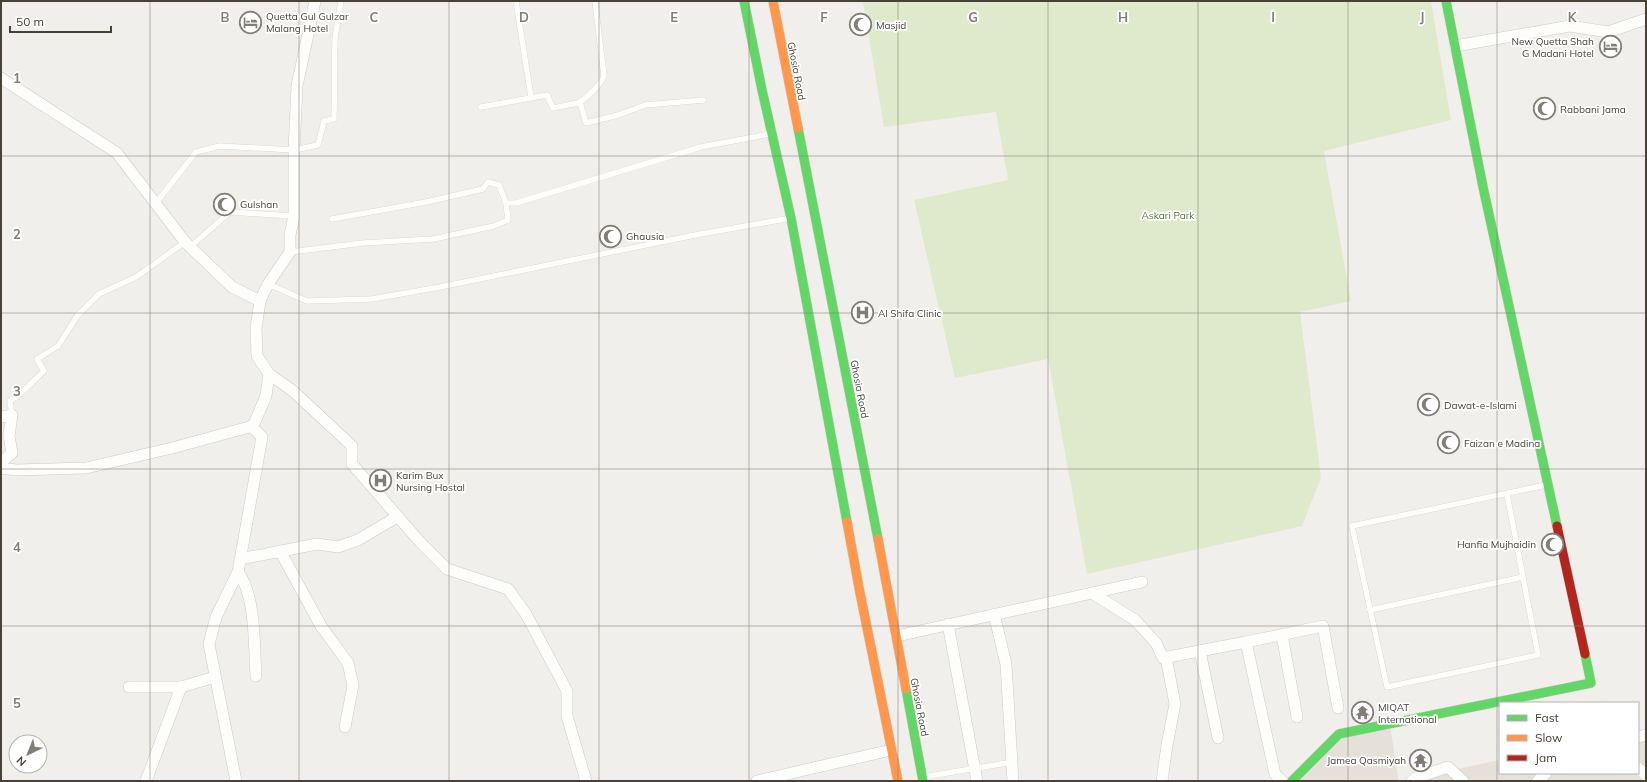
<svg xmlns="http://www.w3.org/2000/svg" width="1647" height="782" font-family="Mulish,sans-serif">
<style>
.residential{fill:#e5e1da}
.green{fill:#dfeacd}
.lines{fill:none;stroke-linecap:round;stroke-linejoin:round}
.lane-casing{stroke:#cdcbc7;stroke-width:6}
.street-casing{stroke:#cdcbc7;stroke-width:12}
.fast-casing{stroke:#d0ccc3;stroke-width:10}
.slow-casing{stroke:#d0ccc3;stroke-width:10}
.jam-casing{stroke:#d0ccc3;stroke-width:10}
.lane{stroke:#fdfdfc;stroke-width:5.5}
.street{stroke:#fdfdfc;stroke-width:11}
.fast{stroke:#63d668;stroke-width:9}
.slow{stroke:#ff974d;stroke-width:9}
.jam{stroke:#b3261e;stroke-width:9}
.grid{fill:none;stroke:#827e77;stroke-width:1;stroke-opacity:0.55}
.labels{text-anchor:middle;stroke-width:3.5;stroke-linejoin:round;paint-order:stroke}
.poi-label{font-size:10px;fill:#474138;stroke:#fff;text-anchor:start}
.street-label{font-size:10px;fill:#474138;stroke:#fff}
.park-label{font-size:10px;fill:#4b752f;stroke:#fff}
.grid-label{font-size:13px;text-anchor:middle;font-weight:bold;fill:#827e77;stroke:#fff;stroke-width:3.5;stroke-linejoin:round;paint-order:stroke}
</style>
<rect width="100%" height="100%" fill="#f1efeb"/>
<path class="residential" d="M1390,726L1399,781L1500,760V773H1638V732L1646,730V781H1290L1336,736Z"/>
<path class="green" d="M863,1H1431L1451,120L1324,151L1351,301L1300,312L1321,478L1302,526L1087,574L1048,359L955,378L914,200L1008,180L996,112L884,127Z"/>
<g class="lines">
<defs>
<g id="lane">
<path d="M516,1L531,97"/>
<path d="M580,102L586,123L618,115L645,105L704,100"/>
<path d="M481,107L547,95L553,108C561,106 570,105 578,103C585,100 602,83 604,76L595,1"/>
<path d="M156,203L196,152L220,146L294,150L318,145L324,121L334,119L335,38L341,1"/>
<path d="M332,219L426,202L483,189L488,182L499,185L506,203H516L701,147L770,134"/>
<path d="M190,247L230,212L294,216"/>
<path d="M290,252L363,243L433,239L494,226L508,220L506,203"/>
<path d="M268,284L307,301L372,299L440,287L695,235L791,218"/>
<path d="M12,415L10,401L21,393L44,371L37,359L58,346L78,315L99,294L136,277L185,242"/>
<path d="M1507,494L1538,655L1387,687L1352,526L1546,485"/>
<path d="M1370,610L1523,577"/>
<path d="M923,777L1013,762"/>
</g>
<g id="street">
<path d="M315,1L297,86L294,150V216L290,235V252L268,284L260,301L256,328L257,356L269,374L293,391L352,446V464L420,542L447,569L508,589L526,614L567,691V716L586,781"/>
<path d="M1455,46L1570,26L1608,32L1646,19"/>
<path d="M1,78L117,153L185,242L232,287L260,301"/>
<path d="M1,417L12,415L9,436L12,453L1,462"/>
<path d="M1,468L16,470L86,468L172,448L253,426L266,396L269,374"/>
<path d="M280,551L321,626L348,663L353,685L345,727"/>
<path d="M240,559L317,544L338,547L358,540L397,517"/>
<path d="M238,572C256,595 254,647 256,676"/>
<path d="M1092,593L1135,620L1156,643L1163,658L1246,642L1275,774L1282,781"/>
<path d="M994,614L1006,664L1013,781"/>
<path d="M948,624L977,781"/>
<path d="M1282,635L1297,717"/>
<path d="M897,636L1142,582"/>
<path d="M1246,642L1323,626L1338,708"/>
<path d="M1200,651L1218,738"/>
<path d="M129,687H181"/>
<path d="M1638,737L1646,735"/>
<path d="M1638,768L1646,775"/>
<path d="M146,781L181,687L215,677"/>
<path d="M236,781L209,644L216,617L238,572L262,437L251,426"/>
<path d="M757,781L891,750"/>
<path d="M1162,781L1167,745L1175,704L1166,657"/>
<path d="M1412,781L1415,778L1448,767L1463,781"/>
<path d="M1538,781L1546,773"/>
</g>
<g id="fast">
<path d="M744,1L762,90L791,218L847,522"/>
<path d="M1446,1L1483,187L1557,526"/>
<path d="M798,128L878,539"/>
<path d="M906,689L923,781"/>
<path d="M1292,781L1339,734L1591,683L1585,654"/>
</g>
<g id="slow">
<path d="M773,1L798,128"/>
<path d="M847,522L860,593L898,781"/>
<path d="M878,539L906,689"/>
</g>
<path id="jam" d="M1557,526L1585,654"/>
</defs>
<use href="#lane" class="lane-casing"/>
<use href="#street" class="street-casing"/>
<use href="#fast" class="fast-casing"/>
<use href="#slow" class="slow-casing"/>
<use href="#jam" class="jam-casing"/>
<use href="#lane" class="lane"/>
<use href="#street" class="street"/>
<use href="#fast" class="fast"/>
<use href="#slow" class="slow"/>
<use href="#jam" class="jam"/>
</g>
<path class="grid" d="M150,1V781M299,1V781M449,1V781M599,1V781M749,1V781M898,1V781M1048,1V781M1198,1V781M1348,1V781M1497,1V781M1,156H1646M1,313H1646M1,469H1646M1,626H1646"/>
<defs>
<symbol id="hotel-ring" viewBox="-11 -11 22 22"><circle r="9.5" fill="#fff" stroke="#827e77" stroke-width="1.5"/><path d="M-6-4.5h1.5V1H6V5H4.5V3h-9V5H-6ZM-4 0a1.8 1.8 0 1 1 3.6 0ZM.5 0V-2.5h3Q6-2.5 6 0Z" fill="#827e77"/></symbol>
<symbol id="mosque-ring" viewBox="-11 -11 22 22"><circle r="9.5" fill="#fff" stroke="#827e77" stroke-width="1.5"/><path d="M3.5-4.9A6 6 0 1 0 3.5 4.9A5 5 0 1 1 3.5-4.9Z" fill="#827e77"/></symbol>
<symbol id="hospital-ring" viewBox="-11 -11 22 22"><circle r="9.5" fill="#fff" stroke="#827e77" stroke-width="1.5"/><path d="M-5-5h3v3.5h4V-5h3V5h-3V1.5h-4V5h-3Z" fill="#827e77"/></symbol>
<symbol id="temple-ring" viewBox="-11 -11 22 22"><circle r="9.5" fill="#fff" stroke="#827e77" stroke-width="1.5"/><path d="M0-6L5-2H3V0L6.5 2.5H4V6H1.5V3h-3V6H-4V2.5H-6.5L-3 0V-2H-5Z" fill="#827e77"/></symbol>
</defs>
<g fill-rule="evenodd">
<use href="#hotel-ring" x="238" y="10" width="25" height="25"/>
<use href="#mosque-ring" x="848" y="12" width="25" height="25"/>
<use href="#hotel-ring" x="1598" y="34" width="25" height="25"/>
<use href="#mosque-ring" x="1532" y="96" width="25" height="25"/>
<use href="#mosque-ring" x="212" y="192" width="25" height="25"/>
<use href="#mosque-ring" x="598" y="224" width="25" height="25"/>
<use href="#hospital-ring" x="850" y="300" width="25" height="25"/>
<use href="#mosque-ring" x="1416" y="392" width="25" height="25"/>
<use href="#mosque-ring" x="1436" y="430" width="25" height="25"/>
<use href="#hospital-ring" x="368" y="468" width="25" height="25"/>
<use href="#mosque-ring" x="1540" y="532" width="25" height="25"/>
<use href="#temple-ring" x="1350" y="700" width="25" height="25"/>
<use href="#temple-ring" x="1408" y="748" width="25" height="25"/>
</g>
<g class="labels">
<g class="poi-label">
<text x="266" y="20">Quetta Gul Gulzar<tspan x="266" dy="12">Malang Hotel</tspan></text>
<text x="876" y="29">Masjid</text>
<text x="1594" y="45" text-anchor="end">New Quetta Shah<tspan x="1594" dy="12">G Madani Hotel</tspan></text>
<text x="1560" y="113">Rabbani Jama</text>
<text x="240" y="208">Gulshan</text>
<text x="626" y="240">Ghausia</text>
<text x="878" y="317">Al Shifa Clinic</text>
<text x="1444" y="409">Dawat-e-Islami</text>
<text x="1464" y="447">Faizan e Madina</text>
<text x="396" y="479">Karim Bux<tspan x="396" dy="12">Nursing Hostal</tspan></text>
<text x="1536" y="548" text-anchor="end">Hanfia Mujhaidin</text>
<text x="1378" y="711">MIQAT<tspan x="1378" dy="12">International</tspan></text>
<text x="1406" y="764" text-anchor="end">Jamea Qasmiyah</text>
</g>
<g class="street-label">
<text transform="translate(797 71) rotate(79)" y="4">Ghosia Road</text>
<text transform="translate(860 389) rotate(79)" y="4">Ghosia Road</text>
<text transform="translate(920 707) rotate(79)" y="4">Ghosia Road</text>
</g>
<g class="park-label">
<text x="1168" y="219">Askari Park</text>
</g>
</g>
<g class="grid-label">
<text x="225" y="22">B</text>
<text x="374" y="22">C</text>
<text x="524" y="22">D</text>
<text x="674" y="22">E</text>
<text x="824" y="22">F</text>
<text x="973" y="22">G</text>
<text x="1123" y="22">H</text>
<text x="1273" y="22">I</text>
<text x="1422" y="22">J</text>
<text x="1572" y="22">K</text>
<text x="17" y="83">1</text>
<text x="17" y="239">2</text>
<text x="17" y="396">3</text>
<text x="17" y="552">4</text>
<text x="17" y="708">5</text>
</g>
<rect width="1647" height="782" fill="none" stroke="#474138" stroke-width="4"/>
<rect x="1499" y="702" width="140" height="72" fill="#ffffff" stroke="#b5b3af"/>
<rect x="1507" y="715" width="20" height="6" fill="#63d668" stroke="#b5b3af"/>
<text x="1535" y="722" font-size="12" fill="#474138">Fast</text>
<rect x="1507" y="735" width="20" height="6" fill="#ff974d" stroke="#b5b3af"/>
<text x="1535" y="742" font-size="12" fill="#474138">Slow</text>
<rect x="1507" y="755" width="20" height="6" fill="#b3261e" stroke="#b5b3af"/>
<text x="1535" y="762" font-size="12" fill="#474138">Jam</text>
<g transform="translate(28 754) rotate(223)"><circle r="19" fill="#ffffff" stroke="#b5b3af"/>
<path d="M0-3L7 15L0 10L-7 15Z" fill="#827e77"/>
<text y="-6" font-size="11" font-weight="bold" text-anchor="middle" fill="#474138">N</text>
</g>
<path d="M10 26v6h101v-6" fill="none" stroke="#474138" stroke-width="2"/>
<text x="16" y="26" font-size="12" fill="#474138" stroke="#ffffff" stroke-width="3" paint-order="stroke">50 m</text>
</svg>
